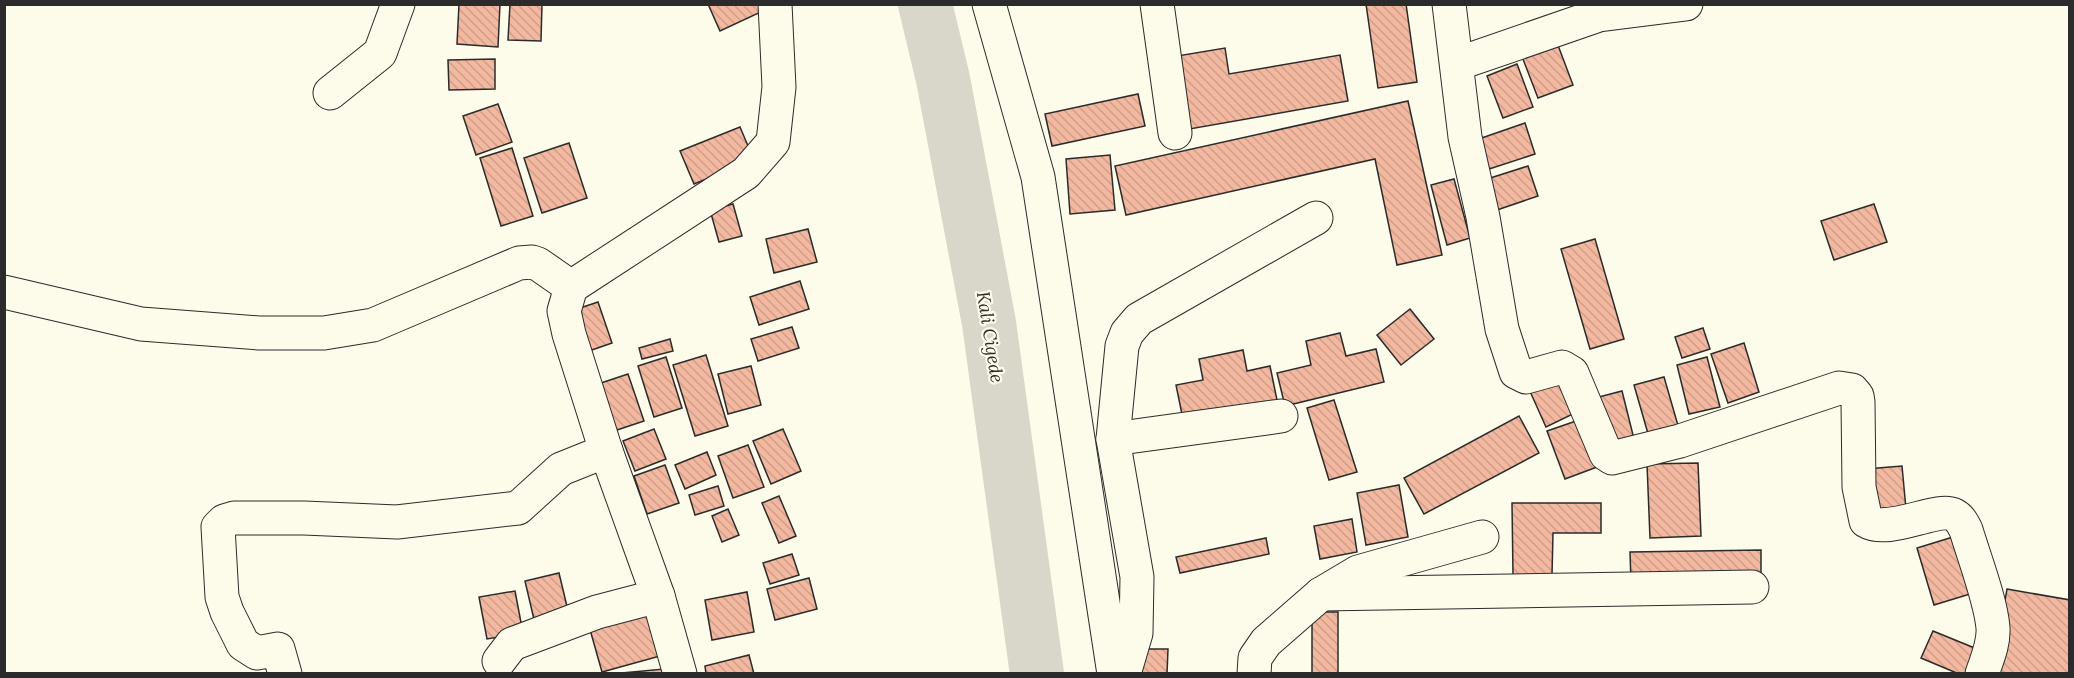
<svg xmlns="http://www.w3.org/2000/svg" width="2074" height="678" font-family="Lora,serif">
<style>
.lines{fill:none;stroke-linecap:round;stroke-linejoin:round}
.river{stroke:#d8d7c9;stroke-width:54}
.building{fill:url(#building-back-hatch);stroke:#2b2b2b;stroke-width:1.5}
.minor-casing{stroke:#2b2b2b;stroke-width:35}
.minor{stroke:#fdfbea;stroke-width:33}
.labels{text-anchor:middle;stroke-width:4.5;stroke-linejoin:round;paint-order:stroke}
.water-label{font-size:18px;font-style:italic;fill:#2b2b2b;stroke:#fdfbea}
</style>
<defs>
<pattern id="building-back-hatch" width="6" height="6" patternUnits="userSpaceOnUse" patternTransform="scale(1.5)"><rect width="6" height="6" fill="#f2b8a0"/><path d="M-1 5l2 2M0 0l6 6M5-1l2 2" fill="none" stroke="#d09e8a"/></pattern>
</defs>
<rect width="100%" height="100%" fill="#fdfbea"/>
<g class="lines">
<path class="river" d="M925,4L943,79L989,323L1037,674"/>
</g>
<g class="building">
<path d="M459,4H500L498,47L457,44Z"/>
<path d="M510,4H542L541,41L508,40Z"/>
<path d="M708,4H760L763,11L720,31Z"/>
<path d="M1366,4H1406L1417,82L1378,88Z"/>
<path d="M1556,40L1573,85L1538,98L1521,54Z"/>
<path d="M1225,48L1229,74L1340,55L1348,101L1184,130L1165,58Z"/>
<path d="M495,59V89L449,90L448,60Z"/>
<path d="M1517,64L1533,107L1503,118L1487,76Z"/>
<path d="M1138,94L1145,126L1052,146L1045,114Z"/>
<path d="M1408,101L1442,255L1397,265L1375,159L1126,215L1115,166Z"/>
<path d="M498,104L512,142L476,155L463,116Z"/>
<path d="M1525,123L1535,154L1483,171L1473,141Z"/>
<path d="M740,127L754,160L694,184L680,151Z"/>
<path d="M569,143L587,198L542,213L524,158Z"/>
<path d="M512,148L533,216L501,226L480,158Z"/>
<path d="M1110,155L1115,210L1070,214L1066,159Z"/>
<path d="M1528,166L1538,196L1494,211L1484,180Z"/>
<path d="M1454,179L1470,238L1447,245L1431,185Z"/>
<path d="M733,204L742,236L719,242L710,210Z"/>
<path d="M1874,204L1887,242L1834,260L1821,221Z"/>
<path d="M808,229L817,262L774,273L766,239Z"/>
<path d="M1595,239L1624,339L1590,349L1561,249Z"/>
<path d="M800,281L809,309L759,325L750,297Z"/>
<path d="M598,302L612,343L586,352L571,311Z"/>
<path d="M1410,309L1434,339L1401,365L1377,335Z"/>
<path d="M792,327L799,348L758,361L751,339Z"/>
<path d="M1703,328L1710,349L1682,358L1675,337Z"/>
<path d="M1340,333L1346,356L1376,349L1384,382L1285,406L1277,373L1311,365L1306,341Z"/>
<path d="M670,339L673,351L642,359L639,348Z"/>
<path d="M1744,343L1759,392L1728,403L1711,354Z"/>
<path d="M1243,350L1247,371L1270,366L1278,405L1184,424L1176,385L1203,380L1199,359Z"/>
<path d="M706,355L728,426L695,436L673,365Z"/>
<path d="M666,357L682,408L654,417L638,366Z"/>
<path d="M1707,357L1720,407L1689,414L1677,365Z"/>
<path d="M751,366L761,405L728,414L718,374Z"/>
<path d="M628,374L644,421L608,433L592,386Z"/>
<path d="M1557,374L1575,413L1546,427L1528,387Z"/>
<path d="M1664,377L1679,429L1649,437L1634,385Z"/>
<path d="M1622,391L1634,439L1608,446L1595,398Z"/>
<path d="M1334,400L1357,472L1329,480L1307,408Z"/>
<path d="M1519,416L1539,453L1424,514L1404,478Z"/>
<path d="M1579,420L1597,467L1565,479L1547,431Z"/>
<path d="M654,429L666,459L635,471L623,441Z"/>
<path d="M783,429L801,471L771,484L753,441Z"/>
<path d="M748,445L764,487L733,498L718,456Z"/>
<path d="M707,452L716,475L685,489L675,465Z"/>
<path d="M1698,463L1701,536L1650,538L1647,464Z"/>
<path d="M665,465L679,503L647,514L634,476Z"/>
<path d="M1902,466L1906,509L1870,513L1866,469Z"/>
<path d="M1399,485L1408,537L1366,545L1357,493Z"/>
<path d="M718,486L724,506L695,515L689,495Z"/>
<path d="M779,496L796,536L779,543L762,503Z"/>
<path d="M1512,503H1601V533H1553L1552,575H1513Z"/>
<path d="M728,509L739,535L722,542L712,516Z"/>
<path d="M1352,519L1357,552L1320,559L1314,526Z"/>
<path d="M1953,537L1970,594L1934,605L1917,548Z"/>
<path d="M1266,538L1269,554L1180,573L1176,557Z"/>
<path d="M1761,550V580L1631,582L1630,552Z"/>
<path d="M792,554L799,575L770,584L763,563Z"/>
<path d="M559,573L570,619L536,628L525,581Z"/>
<path d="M809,578L817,609L775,620L767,589Z"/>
<path d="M2007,589L2070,600V674H1992Z"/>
<path d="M515,591L523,633L487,639L479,597Z"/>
<path d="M747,592L754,632L712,640L705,600Z"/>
<path d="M647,610L660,656L602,672L589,626Z"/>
<rect x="1312" y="612" width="26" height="62"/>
<path d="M1933,631L1977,649L1967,674H1959L1921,658Z"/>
<path d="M1133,649H1168L1167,674H1131Z"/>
<path d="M749,655L754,674H706L705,666Z"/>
<path d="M664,669V674H622V673Z"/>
</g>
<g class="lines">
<defs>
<g id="minor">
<path d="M989,4L1038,177L1114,674"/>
<path d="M1157,4L1175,133"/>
<path d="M1449,4L1465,137L1483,217L1502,329L1516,372L1526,377L1562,367L1572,373L1606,454L1612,458L1680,441L1839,388L1852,390L1857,396L1858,402L1859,487L1866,521C1889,535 1937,506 1954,515C1960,518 1963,524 1966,530C1974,557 1991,601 1993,628C1994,644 1987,659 1982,674"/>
<path d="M1457,64L1599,15L1686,4"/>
<path d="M330,93L380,53L398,4"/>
<path d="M4,292L141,324L259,333H324L373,325L519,263L532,262L538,264L571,287"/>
<path d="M1113,439L1281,416"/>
<path d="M1321,594L1752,587"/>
<path d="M499,661L512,644L597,612L658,596"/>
<path d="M285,674L278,649L257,653L243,644L227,612L222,597L218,527L224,521L234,518H304L397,522L518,508L561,469L606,451"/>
<path d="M680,674L658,596L606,451L569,334L564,311L571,287L746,173L773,142L779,87L775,4"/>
<path d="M1124,674L1136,633L1137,577L1113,439L1122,346L1127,333L1139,319L1316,218"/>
<path d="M1254,674L1255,658L1266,642L1321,594L1358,572L1482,537"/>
</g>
</defs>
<use href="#minor" class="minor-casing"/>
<use href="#minor" class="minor"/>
</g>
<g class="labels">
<g class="water-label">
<text transform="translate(990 337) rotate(81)" y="6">Kali Cigede</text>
</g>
</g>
<rect width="2074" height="678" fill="none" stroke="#2b2b2b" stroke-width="12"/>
</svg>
